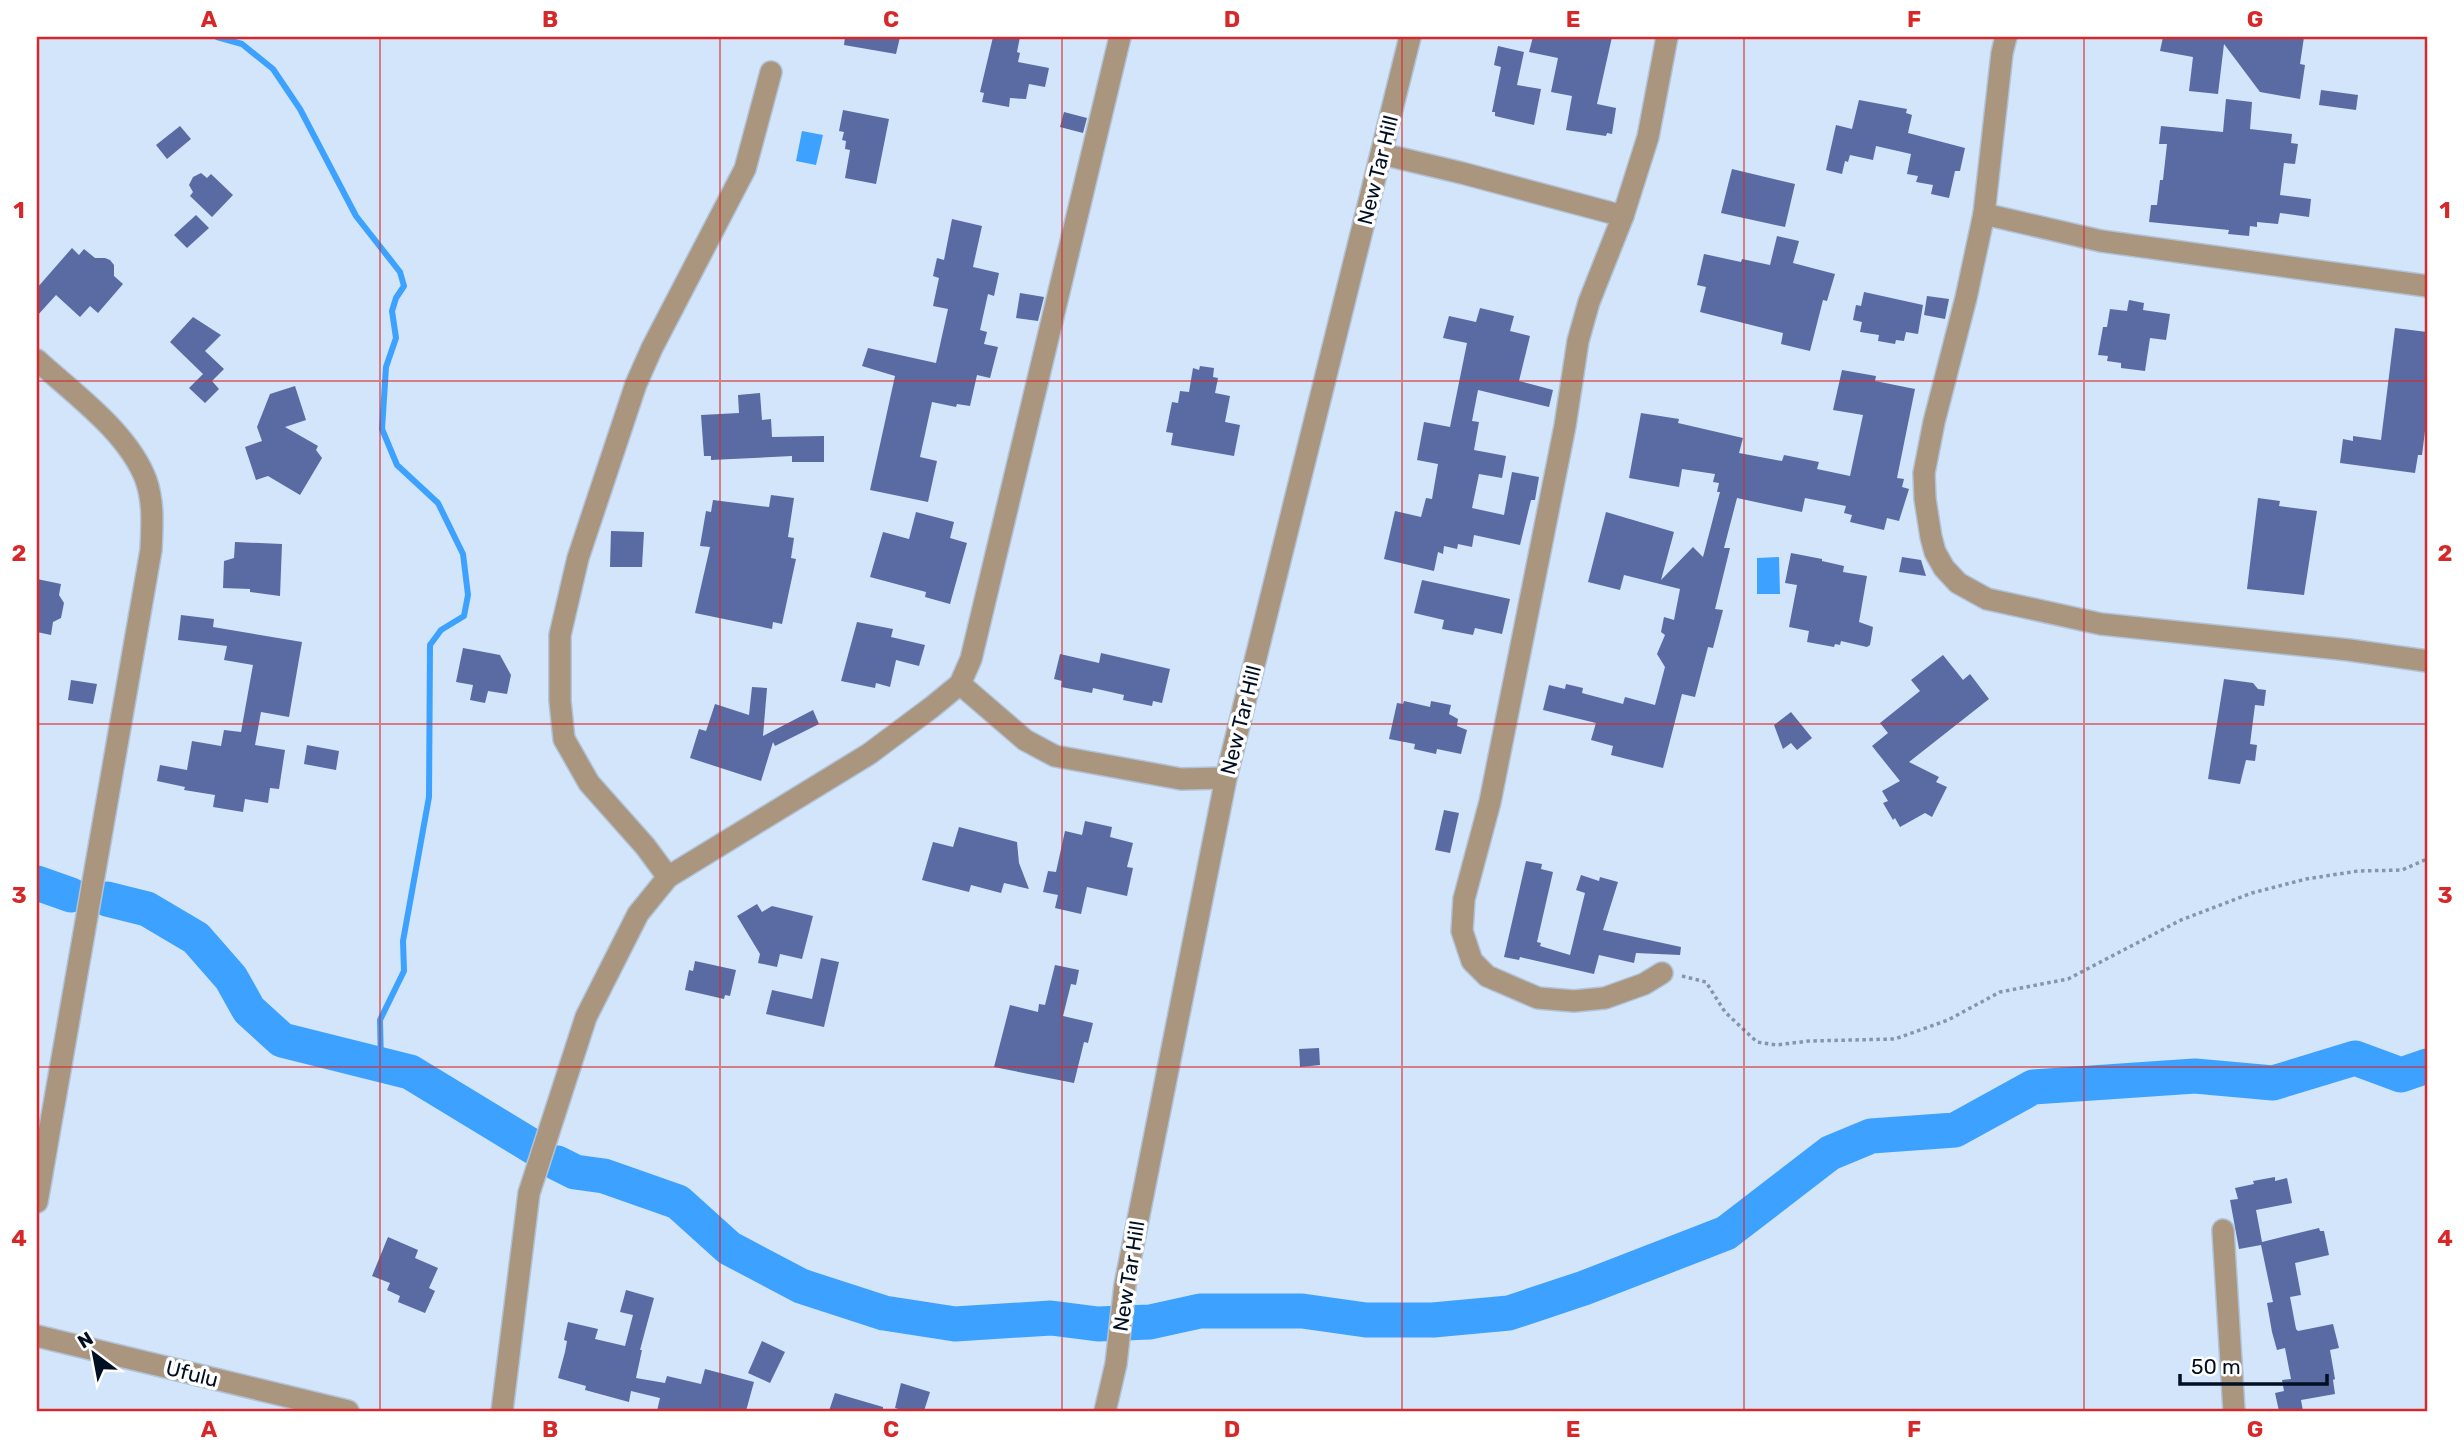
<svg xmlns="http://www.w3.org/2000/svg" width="2464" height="1448" font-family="Rubik,sans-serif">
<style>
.water{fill:#3da1ff}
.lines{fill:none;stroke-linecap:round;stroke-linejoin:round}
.stream{stroke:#3da1ff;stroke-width:6}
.river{stroke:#3da1ff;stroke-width:35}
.building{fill:#5a6aa3}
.minor-casing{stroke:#b1c3d8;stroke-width:24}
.path{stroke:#8596ab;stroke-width:3.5;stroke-dasharray:3.5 3.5;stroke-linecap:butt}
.minor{stroke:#aa967e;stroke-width:21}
.grid{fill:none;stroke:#d62828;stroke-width:2;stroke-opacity:0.55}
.labels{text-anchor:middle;stroke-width:7;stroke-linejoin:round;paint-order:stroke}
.street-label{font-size:21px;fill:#010f22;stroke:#fff}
.neatline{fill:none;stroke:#d62828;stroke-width:2.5}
.grid-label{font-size:23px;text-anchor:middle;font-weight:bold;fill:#d62828}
</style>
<rect width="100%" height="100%" fill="#d2e5fb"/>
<g class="water">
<path d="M802,131L823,135L816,165L796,161Z"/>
<path d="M1779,557L1780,594H1757V558Z"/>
</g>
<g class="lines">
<path class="stream" d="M217,37L242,44L273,69L300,109L356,216L400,272L404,286L396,298L392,311L396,338L386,367L382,429L397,465L438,503L463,554L468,595L464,616L441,630L430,645L429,797L403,941L404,971L380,1020L381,1065"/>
<g class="river">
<path d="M37,883L71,895"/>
<path d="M107,899L147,909L196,938L231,978L249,1010L282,1040L410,1072L540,1151"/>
<path d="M557,1163L575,1172L604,1176L678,1202L729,1248L801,1286L884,1313L955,1324L1051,1318L1098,1324L1150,1322L1200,1311H1302L1366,1320H1433L1509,1313L1584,1288L1726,1233L1830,1153L1871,1136L1955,1130L2033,1087L2195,1076L2273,1083L2355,1058L2401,1075L2427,1066"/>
</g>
</g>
<g class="building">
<path d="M845,37H900L896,54L844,45Z"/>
<path d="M993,37H1020L1017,52L1020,53L1018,62L1049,68L1045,87L1029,84L1026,99L1010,98L1009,107L982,102L984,93L980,92Z"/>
<path d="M1533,37H1612L1597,104L1616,108L1612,134L1607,133L1606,136L1566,130L1572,96L1551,92L1558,58L1529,52Z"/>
<path d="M2163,37H2304L2300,64L2305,65L2300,99L2260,92L2224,44L2218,94L2189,91L2193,57L2160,51Z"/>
<path d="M1498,46L1524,52L1517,85L1541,89L1534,125L1495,116V112H1492L1501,67L1494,65Z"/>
<path d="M2321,90L2358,95L2356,110L2319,105Z"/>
<path d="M2226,99L2252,102L2250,129L2292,134L2291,143L2298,144L2295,164L2284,163L2280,195L2311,199L2309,217L2280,213L2278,224L2257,222V227L2250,226L2249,236L2228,234L2229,230L2149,222L2151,205H2157L2160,180H2163L2167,144H2159L2161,126L2223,132Z"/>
<path d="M1859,100L1907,109L1906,113L1912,115L1908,133L1965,148L1960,171H1955L1949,198L1931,194L1933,185L1916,182L1918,176L1907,174L1911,154L1876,146L1873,160L1850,155L1848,162L1845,161L1842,174L1826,170L1836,125L1852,129Z"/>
<path d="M843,110L889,119L876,184L845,178L850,150L845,149L846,141L842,140L844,132L839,131Z"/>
<path d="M1064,112L1087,118L1083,133L1060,127Z"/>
<path d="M180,126L191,139L167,159L156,145Z"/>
<path d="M1732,169L1795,184L1785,227L1721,213Z"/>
<path d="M201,173L207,178L211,174L233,195L212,217L190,196L193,192L189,185L193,177Z"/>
<path d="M196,215L209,228L187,248L174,235Z"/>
<path d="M952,219L982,226L973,267L999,273L994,296L988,294L980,330L987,332L984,344L998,347L990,378L977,375L970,406L957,404L956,407L932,402L920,457L937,461L928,502L870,490L895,376L862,366L868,348L936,363L948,309L933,306L939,278L933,276L937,258L944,260Z"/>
<path d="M1777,236L1799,241L1793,263L1835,274L1827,301L1823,300L1810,351L1781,344L1783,333L1700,312L1706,287L1697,285L1704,254L1741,262L1742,259L1770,265Z"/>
<path d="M72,248L79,255L84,249L95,258H105L110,260L114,265V276L123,284L98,313L90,306L80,317L56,295L37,316V288Z"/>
<path d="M1864,292L1923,305L1918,334L1906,332L1904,341L1896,340L1895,344L1878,341L1879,335L1860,332L1862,322L1853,320L1856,305L1861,306Z"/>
<path d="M1020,293L1044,297L1038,321L1016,318Z"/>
<path d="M1927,296L1949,299L1945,319L1924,315Z"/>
<path d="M2129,300L2144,303L2143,310L2170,314L2166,340L2150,338L2145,371L2121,368V363L2107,361L2108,356L2098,355L2103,327H2107L2110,309L2127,311Z"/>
<path d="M1480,308L1514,316L1510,331L1530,336L1519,381L1553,390L1549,407L1478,390L1472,421L1479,422L1474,450L1506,456L1502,478L1479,474L1472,508L1504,515L1512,472L1539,477L1535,500H1531L1520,545L1474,535L1472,547L1458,544L1457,549L1444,546L1443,554L1438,552L1434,571L1384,559L1395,511L1421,517L1426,498L1432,499L1438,464L1417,460L1424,422L1450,427L1467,343L1443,338L1449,316L1476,322Z"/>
<path d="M193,317L221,335L205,351L224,369L212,381L219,389L205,403L189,388L203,374L170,342Z"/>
<path d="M2395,328L2427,332V415L2422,455H2418L2415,473L2340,463L2343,439L2353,441V436L2381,440Z"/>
<path d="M1200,366L1214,368L1213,377L1218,378L1215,393L1230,396L1225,422L1240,425L1234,456L1171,445L1173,433L1166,432L1172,402L1178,403L1180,391L1189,392L1193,368L1199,370Z"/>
<path d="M1842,370L1876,376L1875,381L1915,389L1897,478L1904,479L1902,487L1909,489L1899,521L1887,518L1884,530L1850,522L1852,515L1844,513L1846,506L1805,498L1802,512L1737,498L1724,548H1730L1715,609L1723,610L1713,648L1708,647L1695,697L1682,694L1663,768L1611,755L1613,746L1591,740L1596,723L1543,710L1549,685L1565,689L1566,684L1583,688L1582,693L1623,704L1625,697L1655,705L1665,667L1657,654L1665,635L1661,632L1664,617L1674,620L1680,589L1624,575L1620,590L1588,582L1606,512L1674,532L1661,580L1693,547L1703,557L1720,492H1717L1719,483L1713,482L1715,474L1682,469L1679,487L1629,478L1641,413L1679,419L1678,423L1743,438L1739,453L1782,461L1784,455L1819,462L1817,469L1850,476L1863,415L1833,410Z"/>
<path d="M295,386L306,420L285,427L318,446L316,450L322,458L300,495L268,476L256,480L245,447L262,441L257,427L270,394Z"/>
<path d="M760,393L762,420L771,419L772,437L824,436V462H792V456L711,460V456H704L701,415L739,413L738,395Z"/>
<path d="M771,495L794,498L788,537L794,538L791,558L796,559L782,624L773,622L772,629L695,613L710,547L700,546L706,511L711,512L713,500L769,507Z"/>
<path d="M2258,498L2280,501L2279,506L2317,511L2304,595L2247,589Z"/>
<path d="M916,512L954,522L950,538L967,543L950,604L925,597L926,592L870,577L883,532L909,539Z"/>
<path d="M611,531L644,532L642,567H610Z"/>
<path d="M235,542L282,544L280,596L250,592V589L223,588L224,561L234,558Z"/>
<path d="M1791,553L1822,559V561L1844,566L1843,572L1867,576L1859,622L1873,627L1870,645L1867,647L1841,641L1840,645L1835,644L1834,647L1807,642L1809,631L1789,627L1797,585L1785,583Z"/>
<path d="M1902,557L1921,560L1926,576L1899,572Z"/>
<path d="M37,579L61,584L59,595L64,603L61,618L53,622L51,635L37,632Z"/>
<path d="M1422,580L1510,599L1502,634L1475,628L1473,635L1442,629L1444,620L1414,613Z"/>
<path d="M181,615L214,619L213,627L302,642L289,717L261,712L255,745L285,750L279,789L270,788L268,803L245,799L243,812L213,807L215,795L184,790L185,787L157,781L160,765L187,770L192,741L221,746L224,730L241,732L253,665L224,660L227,646L178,640Z"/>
<path d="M857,622L893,629L891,637L925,645L919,666L896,660L890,687L876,683L875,688L841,681Z"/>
<path d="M463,648L500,655L511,675L507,694L488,691L485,703L470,700L473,685L456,682Z"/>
<path d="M1101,653L1170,669L1162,703L1153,701L1152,706L1123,700L1124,695L1093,688L1092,693L1061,687L1062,681L1054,679L1060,654L1099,663Z"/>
<path d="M1943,655L1963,680L1970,674L1989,699L1909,762L1939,777L1936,782L1947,787L1932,817L1925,813L1900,827L1895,818L1893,820L1883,803L1888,801L1882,791L1900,781L1872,746L1888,733L1880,723L1920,691L1911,680Z"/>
<path d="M2224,679L2253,683L2258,689L2266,690L2264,706L2255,705L2250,744L2257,745L2255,761L2246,760L2240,784L2208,779Z"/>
<path d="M71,680L97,684L93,704L68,700Z"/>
<path d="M752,687L767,688L763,736L813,710L819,724L775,746L773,742L761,781L690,758L699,729L706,731L715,704L749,715Z"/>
<path d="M1404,701L1430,707L1431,701L1451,705L1449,714L1458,719L1457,726L1467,730L1461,754L1437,749L1436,754L1414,749L1415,744L1389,739L1397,703L1403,704Z"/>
<path d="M1791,712L1812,738L1797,750L1791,743L1783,749L1774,725Z"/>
<path d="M307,745L339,751L336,770L304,764Z"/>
<path d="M1444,810L1459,813L1450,853L1435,850Z"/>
<path d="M1085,821L1112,827L1110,837L1133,843L1127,867L1133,868L1127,896L1087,887L1081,914L1055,908L1058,895L1043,892L1048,871L1056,872L1065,831L1082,835Z"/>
<path d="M959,827L1017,842L1019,863L1029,889L1004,883L1001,893L971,885L969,892L922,880L933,842L953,847Z"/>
<path d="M1526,861L1542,864L1541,869L1553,872L1537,942L1541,943L1540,946L1570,955L1585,893L1576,890L1581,875L1599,881L1600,877L1618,882L1603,930L1681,947L1680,955L1636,953L1634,963L1599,955L1594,974L1520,957L1519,960L1504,957Z"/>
<path d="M757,904L762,912L772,906L813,916L802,959L780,954L777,967L758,963L760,954L737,916Z"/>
<path d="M821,958L839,962L824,1027L766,1014L772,990L812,999Z"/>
<path d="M695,961L736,970L730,996L725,995L724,999L685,990L689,970L693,971Z"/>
<path d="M1055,965L1079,970L1076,985L1071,984L1063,1016L1093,1023L1088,1043L1084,1042L1074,1083L994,1067L1010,1005L1038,1012L1039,1004L1045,1005Z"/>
<path d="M1319,1048L1320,1065L1300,1067L1299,1049Z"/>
<path d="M2275,1177V1181L2287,1178L2292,1203L2256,1210L2262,1242L2319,1228L2320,1231H2324L2329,1255L2295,1263L2301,1295L2290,1297L2296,1329L2298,1331L2333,1324L2339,1348L2330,1350L2335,1379L2333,1380L2335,1394L2301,1400L2303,1411H2279L2275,1393L2284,1391L2282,1380L2291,1379L2285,1348L2277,1350L2272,1332L2267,1303L2273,1302L2261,1245L2239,1249L2230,1200L2238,1199L2235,1188L2254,1184L2253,1181Z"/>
<path d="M388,1237L418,1250L415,1258L438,1268L429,1288L435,1291L425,1313L398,1302L400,1296L387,1290L390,1283L372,1276Z"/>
<path d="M626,1290L654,1298L640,1350H642L636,1378L665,1383L667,1376L701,1384L705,1369L754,1382L746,1411H657L660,1398L631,1391L629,1402L585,1390L586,1386L558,1378L565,1352L567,1341L564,1340L568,1322L598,1329L595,1339L625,1346L633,1315L620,1312Z"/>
<path d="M762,1341L785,1352L770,1383L748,1373Z"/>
<path d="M901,1383L930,1392L924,1411H905L895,1408Z"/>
<path d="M835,1393L883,1407V1411H829Z"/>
</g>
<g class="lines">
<defs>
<g id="minor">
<path d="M2006,37L2002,53L1984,214L1966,298L1934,422L1924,473L1925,499L1931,537L1935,552L1944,568L1958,583L1987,599L2101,624L2349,650L2427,661"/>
<path d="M1382,154L1462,173L1623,216"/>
<path d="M1984,214L2101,241L2427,286"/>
<path d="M37,360C74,394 128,432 146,480C154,503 152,526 151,550L37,1202"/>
<path d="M960,684L1025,740L1055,756L1181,779L1226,778"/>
<path d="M668,877L645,846L589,783L564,739L560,701V635L578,558L636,384L652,348L745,169L771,72"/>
<path d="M1662,973L1644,984L1605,998L1574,1001L1538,998L1487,976L1472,961L1462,931L1464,899L1490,802L1565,426L1578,341L1589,302L1623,216L1648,137L1667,37"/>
<path d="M2223,1230L2234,1411"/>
<path d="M37,1336L348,1411"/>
<path d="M502,1411L529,1193L586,1017L638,914L668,877L869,754L932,707L960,684L971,659L1120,37"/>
<path d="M1105,1411L1116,1364L1125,1285L1226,778L1410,37"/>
</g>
</defs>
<use href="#minor" class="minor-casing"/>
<path class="path" d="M1682,976L1706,982L1725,1012L1757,1042L1776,1045L1809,1041L1895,1039L1948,1020L2000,992L2068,979L2181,920L2252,893L2306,879L2358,871L2402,870L2427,859"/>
<use href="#minor" class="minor"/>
</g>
<path class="grid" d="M380,37V1411M720,37V1411M1062,37V1411M1402,37V1411M1744,37V1411M2084,37V1411M37,381H2427M37,724H2427M37,1067H2427"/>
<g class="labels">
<g class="street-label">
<text transform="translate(1378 170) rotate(-76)" y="7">New Tar Hill</text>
<text transform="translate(1241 720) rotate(-76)" y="7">New Tar Hill</text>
<text transform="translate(1129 1276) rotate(-81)" y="7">New Tar Hill</text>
<text transform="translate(192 1374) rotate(14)" y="7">Ufulu</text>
</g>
</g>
<rect width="2464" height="1448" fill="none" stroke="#ffffff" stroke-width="77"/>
<g transform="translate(94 1354) rotate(328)" stroke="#ffffff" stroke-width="5" paint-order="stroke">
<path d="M0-5L12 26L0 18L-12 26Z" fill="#010f22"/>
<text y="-10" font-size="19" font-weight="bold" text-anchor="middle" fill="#010f22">N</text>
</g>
<path d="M2180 1374v10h147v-10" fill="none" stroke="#010f22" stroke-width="3.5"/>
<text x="2191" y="1374" font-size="21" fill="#010f22" stroke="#ffffff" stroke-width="5" paint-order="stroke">50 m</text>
<rect x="38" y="38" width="2388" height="1372" class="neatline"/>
<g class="grid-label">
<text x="209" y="27">A</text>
<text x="550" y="27">B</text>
<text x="891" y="27">C</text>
<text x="1232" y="27">D</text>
<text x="1573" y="27">E</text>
<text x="1914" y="27">F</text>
<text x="2255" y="27">G</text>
<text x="19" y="218">1</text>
<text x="2445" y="218">1</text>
<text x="19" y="561">2</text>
<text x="2445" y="561">2</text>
<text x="19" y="903">3</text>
<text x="2445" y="903">3</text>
<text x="19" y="1246">4</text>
<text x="2445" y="1246">4</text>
<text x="209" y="1437">A</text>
<text x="550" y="1437">B</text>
<text x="891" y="1437">C</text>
<text x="1232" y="1437">D</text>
<text x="1573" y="1437">E</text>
<text x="1914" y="1437">F</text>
<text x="2255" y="1437">G</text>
</g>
</svg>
